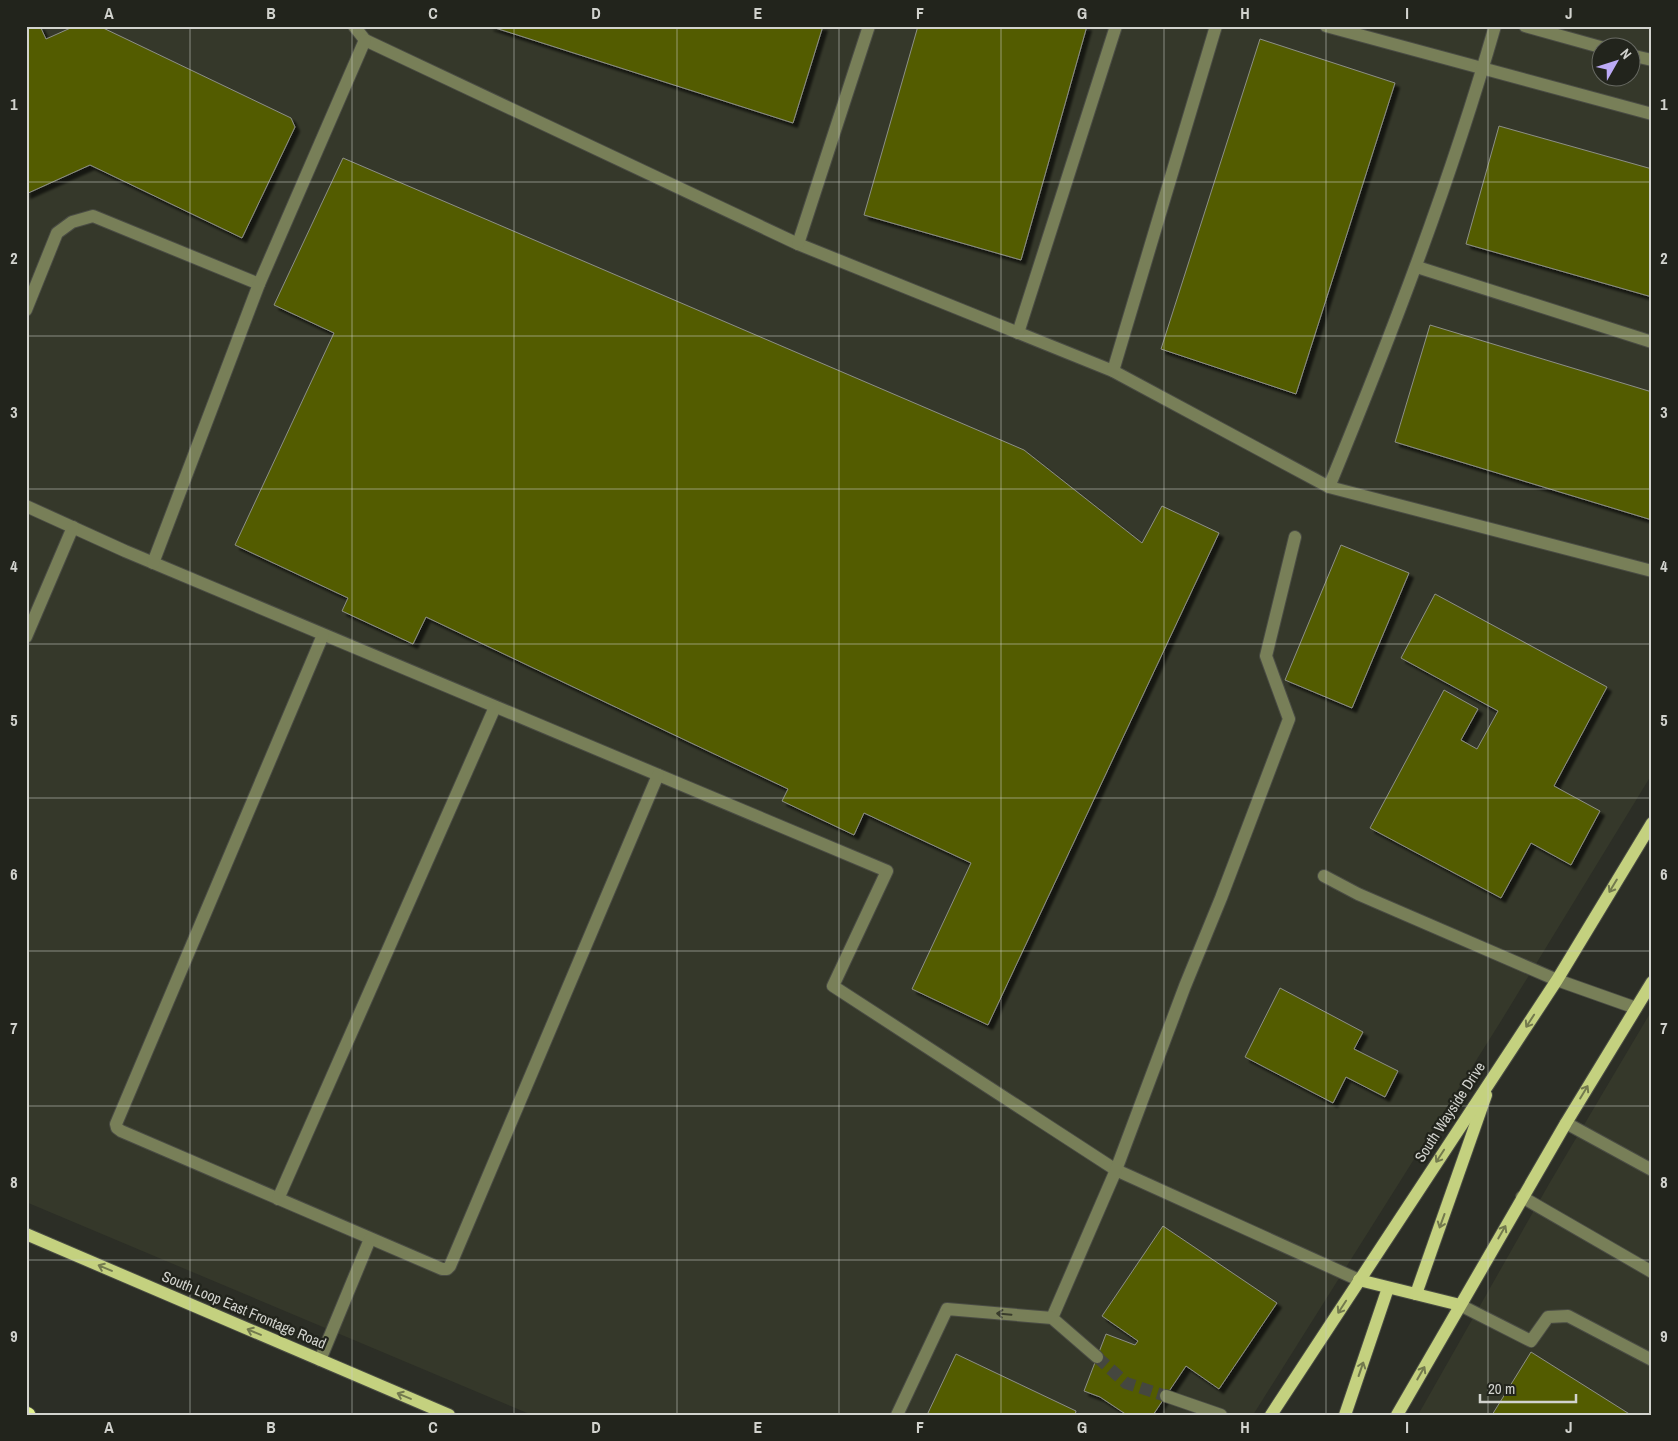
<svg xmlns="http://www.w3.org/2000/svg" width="1678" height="1441" font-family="'Archivo Narrow',sans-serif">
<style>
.built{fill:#35382a;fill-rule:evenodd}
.building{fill:#525c04;stroke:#8d8f86;filter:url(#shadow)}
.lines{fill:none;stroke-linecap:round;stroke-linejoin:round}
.minor-tunnel{stroke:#45473f;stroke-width:12;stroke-dasharray:12 6;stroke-linecap:butt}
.minor-casing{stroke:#4a4c44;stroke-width:14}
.major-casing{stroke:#4a4c44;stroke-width:14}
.highway-casing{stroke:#4a4c44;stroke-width:17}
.minor{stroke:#787f58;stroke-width:12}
.major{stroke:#c4d17f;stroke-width:12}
.highway{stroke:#e2f28d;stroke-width:15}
.oneway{stroke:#737a4e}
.oneway2{stroke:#383b2b}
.grid{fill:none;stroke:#d2d3ce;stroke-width:1;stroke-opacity:0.55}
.labels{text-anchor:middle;stroke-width:4.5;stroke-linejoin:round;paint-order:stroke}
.street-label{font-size:15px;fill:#d2d3ce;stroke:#22241c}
.neatline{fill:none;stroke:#d2d3ce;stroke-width:2}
.grid-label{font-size:16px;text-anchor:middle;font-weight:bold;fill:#d2d3ce}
</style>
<defs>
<filter id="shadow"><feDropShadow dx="4.5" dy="4.5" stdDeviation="1" flood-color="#0009"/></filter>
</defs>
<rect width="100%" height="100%" fill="#2c2e26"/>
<g class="built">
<path d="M26,26H1652V774L1501,1021L1253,1415H532L26,1202ZM1600,48H1630V78H1600Z"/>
<path d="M1652,1010V1415H1418L1549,1184Z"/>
</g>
<g class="building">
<path d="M26,26H40L46,39L75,26H99L291,118L295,127L242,238L90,165L26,194Z"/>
<path d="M489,26H823L793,123Z"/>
<path d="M918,26H1087L1021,260L864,215Z"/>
<path d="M1260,39L1395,83L1296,394L1161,349Z"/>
<path d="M1499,126L1652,169V297L1466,244Z"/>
<path d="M343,158L1024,450L1142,543L1162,506L1219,533L988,1025L912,989L971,863L864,813L854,835L782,801L788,789L426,617L413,644L342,611L348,598L235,545L334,333L274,305Z"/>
<path d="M1430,325L1652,392V520L1395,442Z"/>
<path d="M1341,545L1409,573L1352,708L1285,680Z"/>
<path d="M1435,594L1607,687L1554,786L1600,811L1571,865L1531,843L1501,898L1370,828L1444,690L1478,709L1461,740L1477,749L1498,711L1401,658Z"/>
<path d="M1280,988L1363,1032L1354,1049L1398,1071L1385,1097L1346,1077L1333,1103L1245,1057Z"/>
<path d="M1163,1226L1277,1303L1219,1389L1186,1366L1153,1415H1127L1100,1397L1084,1391L1106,1334L1135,1345L1138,1341L1102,1316Z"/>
<path d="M1531,1352L1631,1415H1492Z"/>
<path d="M956,1354L1076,1411L1075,1415H927Z"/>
</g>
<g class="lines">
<path class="minor-tunnel" d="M1097,1357L1126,1383L1166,1396"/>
<defs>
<g id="minor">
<path d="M354,26L365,40L798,244L1113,371L1329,487L1652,571"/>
<path d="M1326,26L1652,114"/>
<path d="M1525,26L1604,48"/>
<path d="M1630,55L1652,60"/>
<path d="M798,244L869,26"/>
<path d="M1417,267L1652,342"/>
<path d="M26,310L57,233L72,222L93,216L259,284"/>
<path d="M1018,333L1116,26"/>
<path d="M1113,371L1216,26"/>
<path d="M1329,487C1391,336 1450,183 1495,26"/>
<path d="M26,506L125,551L887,871L833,986L1116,1170L1359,1280"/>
<path d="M153,563L259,284L365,40"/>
<path d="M323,635L116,1124L117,1128L121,1131L442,1269H447L450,1266L658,775"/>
<path d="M26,637L73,527"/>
<path d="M1324,876L1358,894L1557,980L1636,1008"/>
<path d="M1566,1123L1652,1170"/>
<path d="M1522,1197L1652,1272"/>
<path d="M278,1199L495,707"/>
<path d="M1460,1305L1531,1341L1548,1317L1568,1316L1652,1360"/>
<path d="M1052,1318L1116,1170L1185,986L1221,898L1289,719L1266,656L1295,537"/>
<path d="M320,1360L370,1239"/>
<path d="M1166,1396L1221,1415"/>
<path d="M897,1415L947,1309L1052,1318L1097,1357"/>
</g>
<g id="major">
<path d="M26,1234L449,1415"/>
<path d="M1359,1280L1460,1305"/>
<path d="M1416,1294L1486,1095"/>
<path d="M1271,1415L1557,980L1652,823"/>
<path d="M1345,1415L1388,1288"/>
<path d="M1397,1415L1566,1123L1652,982"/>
</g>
<path id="highway" d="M26,1414L28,1415"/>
</defs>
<use href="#minor" class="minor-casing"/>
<use href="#major" class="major-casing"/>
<use href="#highway" class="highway-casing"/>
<use href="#minor" class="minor"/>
<use href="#major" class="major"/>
<use href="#highway" class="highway"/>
</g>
<defs><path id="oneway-shaft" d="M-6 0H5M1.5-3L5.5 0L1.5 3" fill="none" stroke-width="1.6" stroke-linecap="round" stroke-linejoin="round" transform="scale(1.25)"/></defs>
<g class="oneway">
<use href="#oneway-shaft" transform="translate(1613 886) rotate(121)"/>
<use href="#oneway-shaft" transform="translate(1530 1021) rotate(123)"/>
<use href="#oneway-shaft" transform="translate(1584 1092) rotate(-59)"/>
<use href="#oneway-shaft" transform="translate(1440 1156) rotate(123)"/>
<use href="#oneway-shaft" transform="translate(1442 1221) rotate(110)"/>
<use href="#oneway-shaft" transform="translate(1502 1232) rotate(-60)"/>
<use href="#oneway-shaft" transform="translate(105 1268) rotate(-157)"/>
<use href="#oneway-shaft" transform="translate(1342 1307) rotate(123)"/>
<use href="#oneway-shaft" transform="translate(254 1332) rotate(-157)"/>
<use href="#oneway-shaft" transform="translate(1361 1369) rotate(-71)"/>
<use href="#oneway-shaft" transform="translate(1421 1373) rotate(-60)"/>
<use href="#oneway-shaft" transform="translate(404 1396) rotate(-157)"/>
</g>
<use class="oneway2" href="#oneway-shaft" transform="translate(1004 1314) rotate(-175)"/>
<path class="grid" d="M190,26V1415M352,26V1415M514,26V1415M677,26V1415M839,26V1415M1001,26V1415M1164,26V1415M1326,26V1415M1488,26V1415M26,182H1652M26,336H1652M26,489H1652M26,644H1652M26,798H1652M26,951H1652M26,1106H1652M26,1260H1652"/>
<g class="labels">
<g class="street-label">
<text transform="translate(1450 1112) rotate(-57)" y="5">South Wayside Drive</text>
<text transform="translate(244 1310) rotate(23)" y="5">South Loop East Frontage Road</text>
</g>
</g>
<rect width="1678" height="1441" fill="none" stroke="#22241c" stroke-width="55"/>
<g transform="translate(1616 62) rotate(51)"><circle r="24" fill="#22241c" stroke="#686a63"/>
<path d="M0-4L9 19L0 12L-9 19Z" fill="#bcaaf6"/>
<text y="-8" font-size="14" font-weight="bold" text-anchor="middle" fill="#d2d3ce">N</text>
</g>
<path d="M1480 1394v8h96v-8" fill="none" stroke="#d2d3ce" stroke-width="2.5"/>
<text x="1488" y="1394" font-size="15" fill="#d2d3ce" stroke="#22241c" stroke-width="4" paint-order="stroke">20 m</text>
<rect x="28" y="28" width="1622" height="1386" class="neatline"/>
<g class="grid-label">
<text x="109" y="19">A</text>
<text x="271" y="19">B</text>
<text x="433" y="19">C</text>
<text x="596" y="19">D</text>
<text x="758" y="19">E</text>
<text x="920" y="19">F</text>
<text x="1082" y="19">G</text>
<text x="1245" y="19">H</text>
<text x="1407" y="19">I</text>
<text x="1569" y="19">J</text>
<text x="14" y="110">1</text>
<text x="1664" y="110">1</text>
<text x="14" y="264">2</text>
<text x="1664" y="264">2</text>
<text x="14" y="418">3</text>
<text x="1664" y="418">3</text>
<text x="14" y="572">4</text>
<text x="1664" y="572">4</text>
<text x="14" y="726">5</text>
<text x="1664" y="726">5</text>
<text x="14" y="880">6</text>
<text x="1664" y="880">6</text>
<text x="14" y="1034">7</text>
<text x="1664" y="1034">7</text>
<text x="14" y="1188">8</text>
<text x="1664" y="1188">8</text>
<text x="14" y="1342">9</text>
<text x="1664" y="1342">9</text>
<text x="109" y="1433">A</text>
<text x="271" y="1433">B</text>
<text x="433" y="1433">C</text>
<text x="596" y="1433">D</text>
<text x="758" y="1433">E</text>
<text x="920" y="1433">F</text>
<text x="1082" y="1433">G</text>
<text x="1245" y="1433">H</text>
<text x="1407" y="1433">I</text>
<text x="1569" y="1433">J</text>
</g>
</svg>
